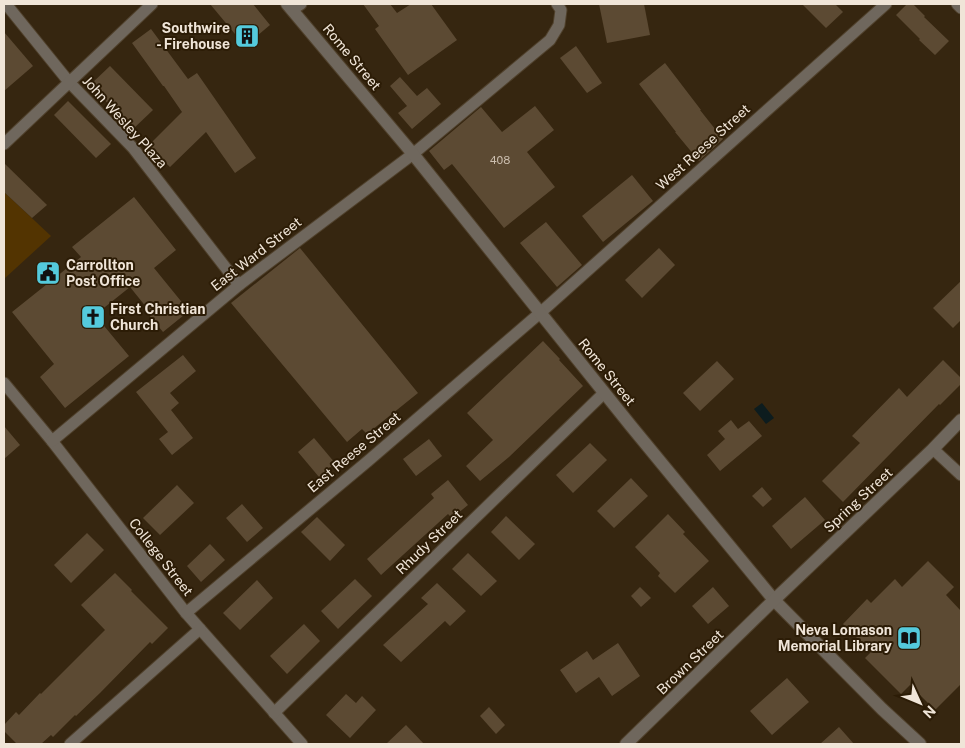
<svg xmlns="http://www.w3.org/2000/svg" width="965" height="748" font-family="'Public Sans',sans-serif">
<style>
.green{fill:#533401}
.water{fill:#0d1c1e}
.building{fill:#5c4a33}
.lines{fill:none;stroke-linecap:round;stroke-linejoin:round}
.minor-casing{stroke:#50412c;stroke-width:13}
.tertiary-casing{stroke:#50412c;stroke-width:14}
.minor{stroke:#6f675d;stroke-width:11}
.tertiary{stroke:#6f675d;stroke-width:12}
.labels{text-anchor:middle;stroke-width:4;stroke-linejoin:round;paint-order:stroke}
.number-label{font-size:11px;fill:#cbbeaf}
.poi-label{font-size:14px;font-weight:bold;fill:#f0e5d8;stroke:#2c1c06;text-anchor:end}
.street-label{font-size:14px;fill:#f0e5d8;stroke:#2c1c06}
</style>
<rect width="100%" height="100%" fill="#362610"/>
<path class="green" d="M4,192L51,236L4,279Z"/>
<path class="water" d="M762,403L774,418L766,424L754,409Z"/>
<g class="building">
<path d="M210,4H253L270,25L245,46Z"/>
<path d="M363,4H390L397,13L411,4H431L457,40L408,75L375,29L379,26Z"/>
<path d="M599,4H644L650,35L607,43Z"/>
<path d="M802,4H835L843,12L826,28Z"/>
<path d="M907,4H913L925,16L924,17L949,41L935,55L919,40L920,39L896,15Z"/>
<path d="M151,29L188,79L197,73L256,158L235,173L206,132L170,167L148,146L182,112L164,86H163L132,43Z"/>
<path d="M4,32L33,66L4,91Z"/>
<path d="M576,46L602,83L587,93L560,58Z"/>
<path d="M665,63L701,110H700L723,139L699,161L675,132H676L639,84Z"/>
<path d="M110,66L153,110L133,129L90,85Z"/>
<path d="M400,77L417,96L427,88L441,104L412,129L398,113L407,106L390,86Z"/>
<path d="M68,101L111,144L96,158L54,115Z"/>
<path d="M535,106L554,130L527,152L555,187L504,228L452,164L444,170L429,151L481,107L502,132Z"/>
<path d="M4,163L47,205L32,218L4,192Z"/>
<path d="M632,175L653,201L603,242L582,216Z"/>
<path d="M134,197L176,250L154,268L189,311L163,332L149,315L151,313L130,287L95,315L129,356L65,408L40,377L54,364L12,312L81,257L72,247Z"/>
<path d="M546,222L582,265L557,287L520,243Z"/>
<path d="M300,248L418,393L367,434L362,429L347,442L231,303Z"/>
<path d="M659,248L675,265L642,298L625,280Z"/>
<path d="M961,281V320L953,328L933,308Z"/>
<path d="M543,341L560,359L559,360L583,386L509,457L480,481L466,466L493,440L467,413Z"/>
<path d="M183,355L196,371L170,393L179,403L171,410L193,438L172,455L159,439L168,432L136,392Z"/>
<path d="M943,360L961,378V384L940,405L939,404L843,502L822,481L860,443L852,436L899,388L907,397Z"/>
<path d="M717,361L734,379L700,411L683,393Z"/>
<path d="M731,420L738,429L749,421L762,436L720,471L707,455L725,439L718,431Z"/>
<path d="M4,426L20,445L4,459Z"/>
<path d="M314,438L335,463L319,477L298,452Z"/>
<path d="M429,439L442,456L416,476L403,459Z"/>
<path d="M590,443L607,460L573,493L556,475Z"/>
<path d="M631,478L648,496L614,528L597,511Z"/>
<path d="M448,480L468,505L452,518L448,514L381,575L367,559L434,498L431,494Z"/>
<path d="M177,485L194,503L160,535L143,518Z"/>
<path d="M762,487L772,499L763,507L752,496Z"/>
<path d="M805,497L825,520L791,549L772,526Z"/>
<path d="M242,504L263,528L247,542L226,518Z"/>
<path d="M668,514L685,532L683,534L709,561L675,593L658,576L660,573L635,547Z"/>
<path d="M506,516L535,544L519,560L491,532Z"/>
<path d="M317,517L345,545L330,561L301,532Z"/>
<path d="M87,533L104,550L71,583L54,565Z"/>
<path d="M210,544L225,560L201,582L187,566Z"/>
<path d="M468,553L497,581L481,596L452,569Z"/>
<path d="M928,561L954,587L946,595L961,611V684L935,710L910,685L901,694L865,658L871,652L843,624L867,599L871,603L895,579L902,587Z"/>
<path d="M115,573L132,590L131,591L168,628L152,644L150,642L100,693L76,716L75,715L53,737L51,735L41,744H17L4,731V725L16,712L19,715L40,693L41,694L105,630L81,605Z"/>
<path d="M355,579L372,596L338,629L321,611Z"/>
<path d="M257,580L273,598L240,630L223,613Z"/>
<path d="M437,583L466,611L450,626L445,621L401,662L383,645L428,604L421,598Z"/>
<path d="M640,587L651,598L641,607L631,596Z"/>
<path d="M713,587L729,606L708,624L692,606Z"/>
<path d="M304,624L320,641L287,674L270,656Z"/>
<path d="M618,643L640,676L612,696L599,677L576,693L560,670L587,651L593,660Z"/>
<path d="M787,678L809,702L772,735L750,711Z"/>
<path d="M346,694L356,703L362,696L376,710L350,738L326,715Z"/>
<path d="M489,707L505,725L496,734L480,716Z"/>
<path d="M406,725L424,744H386Z"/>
<path d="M839,727L854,744H820Z"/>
</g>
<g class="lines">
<defs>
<g id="minor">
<path d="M6,4L69,82L133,148L239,285"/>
<path d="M957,4L961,8"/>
<path d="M292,10L301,4"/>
<path d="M4,144L152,4"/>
<path d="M4,383L52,441L186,613L302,744"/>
<path d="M52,441L239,285L413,154L550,40L559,25L561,10L557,4"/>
<path d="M933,449L961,475"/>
<path d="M186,613L368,461L540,313L886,4"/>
<path d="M274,713L604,393"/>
<path d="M70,744L200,629"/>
</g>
<g id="tertiary">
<path d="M287,4L413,154L631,426L774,600L882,709L920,744"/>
<path d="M626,744L774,600L933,449L961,420"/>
</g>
</defs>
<use href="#minor" class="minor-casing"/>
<use href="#tertiary" class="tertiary-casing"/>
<use href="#minor" class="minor"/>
<use href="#tertiary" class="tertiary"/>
</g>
<defs>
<symbol id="building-square" viewBox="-11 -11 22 22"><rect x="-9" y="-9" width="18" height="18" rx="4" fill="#54cadc" stroke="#2c1c06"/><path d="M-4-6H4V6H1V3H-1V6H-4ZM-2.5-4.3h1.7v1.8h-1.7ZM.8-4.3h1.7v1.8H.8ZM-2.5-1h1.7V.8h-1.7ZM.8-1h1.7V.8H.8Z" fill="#111"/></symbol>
<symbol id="civic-square" viewBox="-11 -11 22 22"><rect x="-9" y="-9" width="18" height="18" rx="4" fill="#54cadc" stroke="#2c1c06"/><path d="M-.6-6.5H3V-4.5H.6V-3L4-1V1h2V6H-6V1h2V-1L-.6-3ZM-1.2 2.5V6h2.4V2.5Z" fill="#111"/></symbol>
<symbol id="church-square" viewBox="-11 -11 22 22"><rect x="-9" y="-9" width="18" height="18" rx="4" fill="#54cadc" stroke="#2c1c06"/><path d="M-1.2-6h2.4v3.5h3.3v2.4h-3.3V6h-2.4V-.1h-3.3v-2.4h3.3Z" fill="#111"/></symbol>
<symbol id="library-square" viewBox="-11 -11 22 22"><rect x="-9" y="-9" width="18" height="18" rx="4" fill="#54cadc" stroke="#2c1c06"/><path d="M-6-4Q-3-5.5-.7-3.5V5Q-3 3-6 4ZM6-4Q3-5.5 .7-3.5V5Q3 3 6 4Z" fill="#111"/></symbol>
</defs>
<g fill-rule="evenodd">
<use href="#building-square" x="233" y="22" width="28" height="28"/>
<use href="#civic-square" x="34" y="259" width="28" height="28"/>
<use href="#church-square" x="79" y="303" width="28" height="28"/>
<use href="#library-square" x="895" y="624" width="28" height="28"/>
</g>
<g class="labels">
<g class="number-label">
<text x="500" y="164">408</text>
</g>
<g class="poi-label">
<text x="230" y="33">Southwire<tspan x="230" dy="16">- Firehouse</tspan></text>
<text x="66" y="270" text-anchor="start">Carrollton<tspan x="66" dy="16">Post Office</tspan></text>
<text x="110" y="314" text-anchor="start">First Christian<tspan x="110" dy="16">Church</tspan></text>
<text x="892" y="635">Neva Lomason<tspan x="892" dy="16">Memorial Library</tspan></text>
</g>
<g class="street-label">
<text transform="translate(352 57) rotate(50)" y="5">Rome Street</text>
<text transform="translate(125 122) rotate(48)" y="5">John Wesley Plaza</text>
<text transform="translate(703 147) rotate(-42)" y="5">West Reese Street</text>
<text transform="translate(256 254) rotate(-38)" y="5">East Ward Street</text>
<text transform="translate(607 372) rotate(51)" y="5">Rome Street</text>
<text transform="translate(354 452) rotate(-40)" y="5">East Reese Street</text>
<text transform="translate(858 500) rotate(-43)" y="5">Spring Street</text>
<text transform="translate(429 542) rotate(-44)" y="5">Rhudy Street</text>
<text transform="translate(161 557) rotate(52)" y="5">College Street</text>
<text transform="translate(690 662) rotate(-44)" y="5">Brown Street</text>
</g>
</g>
<rect width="965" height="748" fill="none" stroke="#f0e5d8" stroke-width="10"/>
<g transform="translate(920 703) rotate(134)" stroke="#2c1c06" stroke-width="4" paint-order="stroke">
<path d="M0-4L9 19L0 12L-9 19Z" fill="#f0e5d8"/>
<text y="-8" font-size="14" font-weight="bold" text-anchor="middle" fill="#f0e5d8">N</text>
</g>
</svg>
